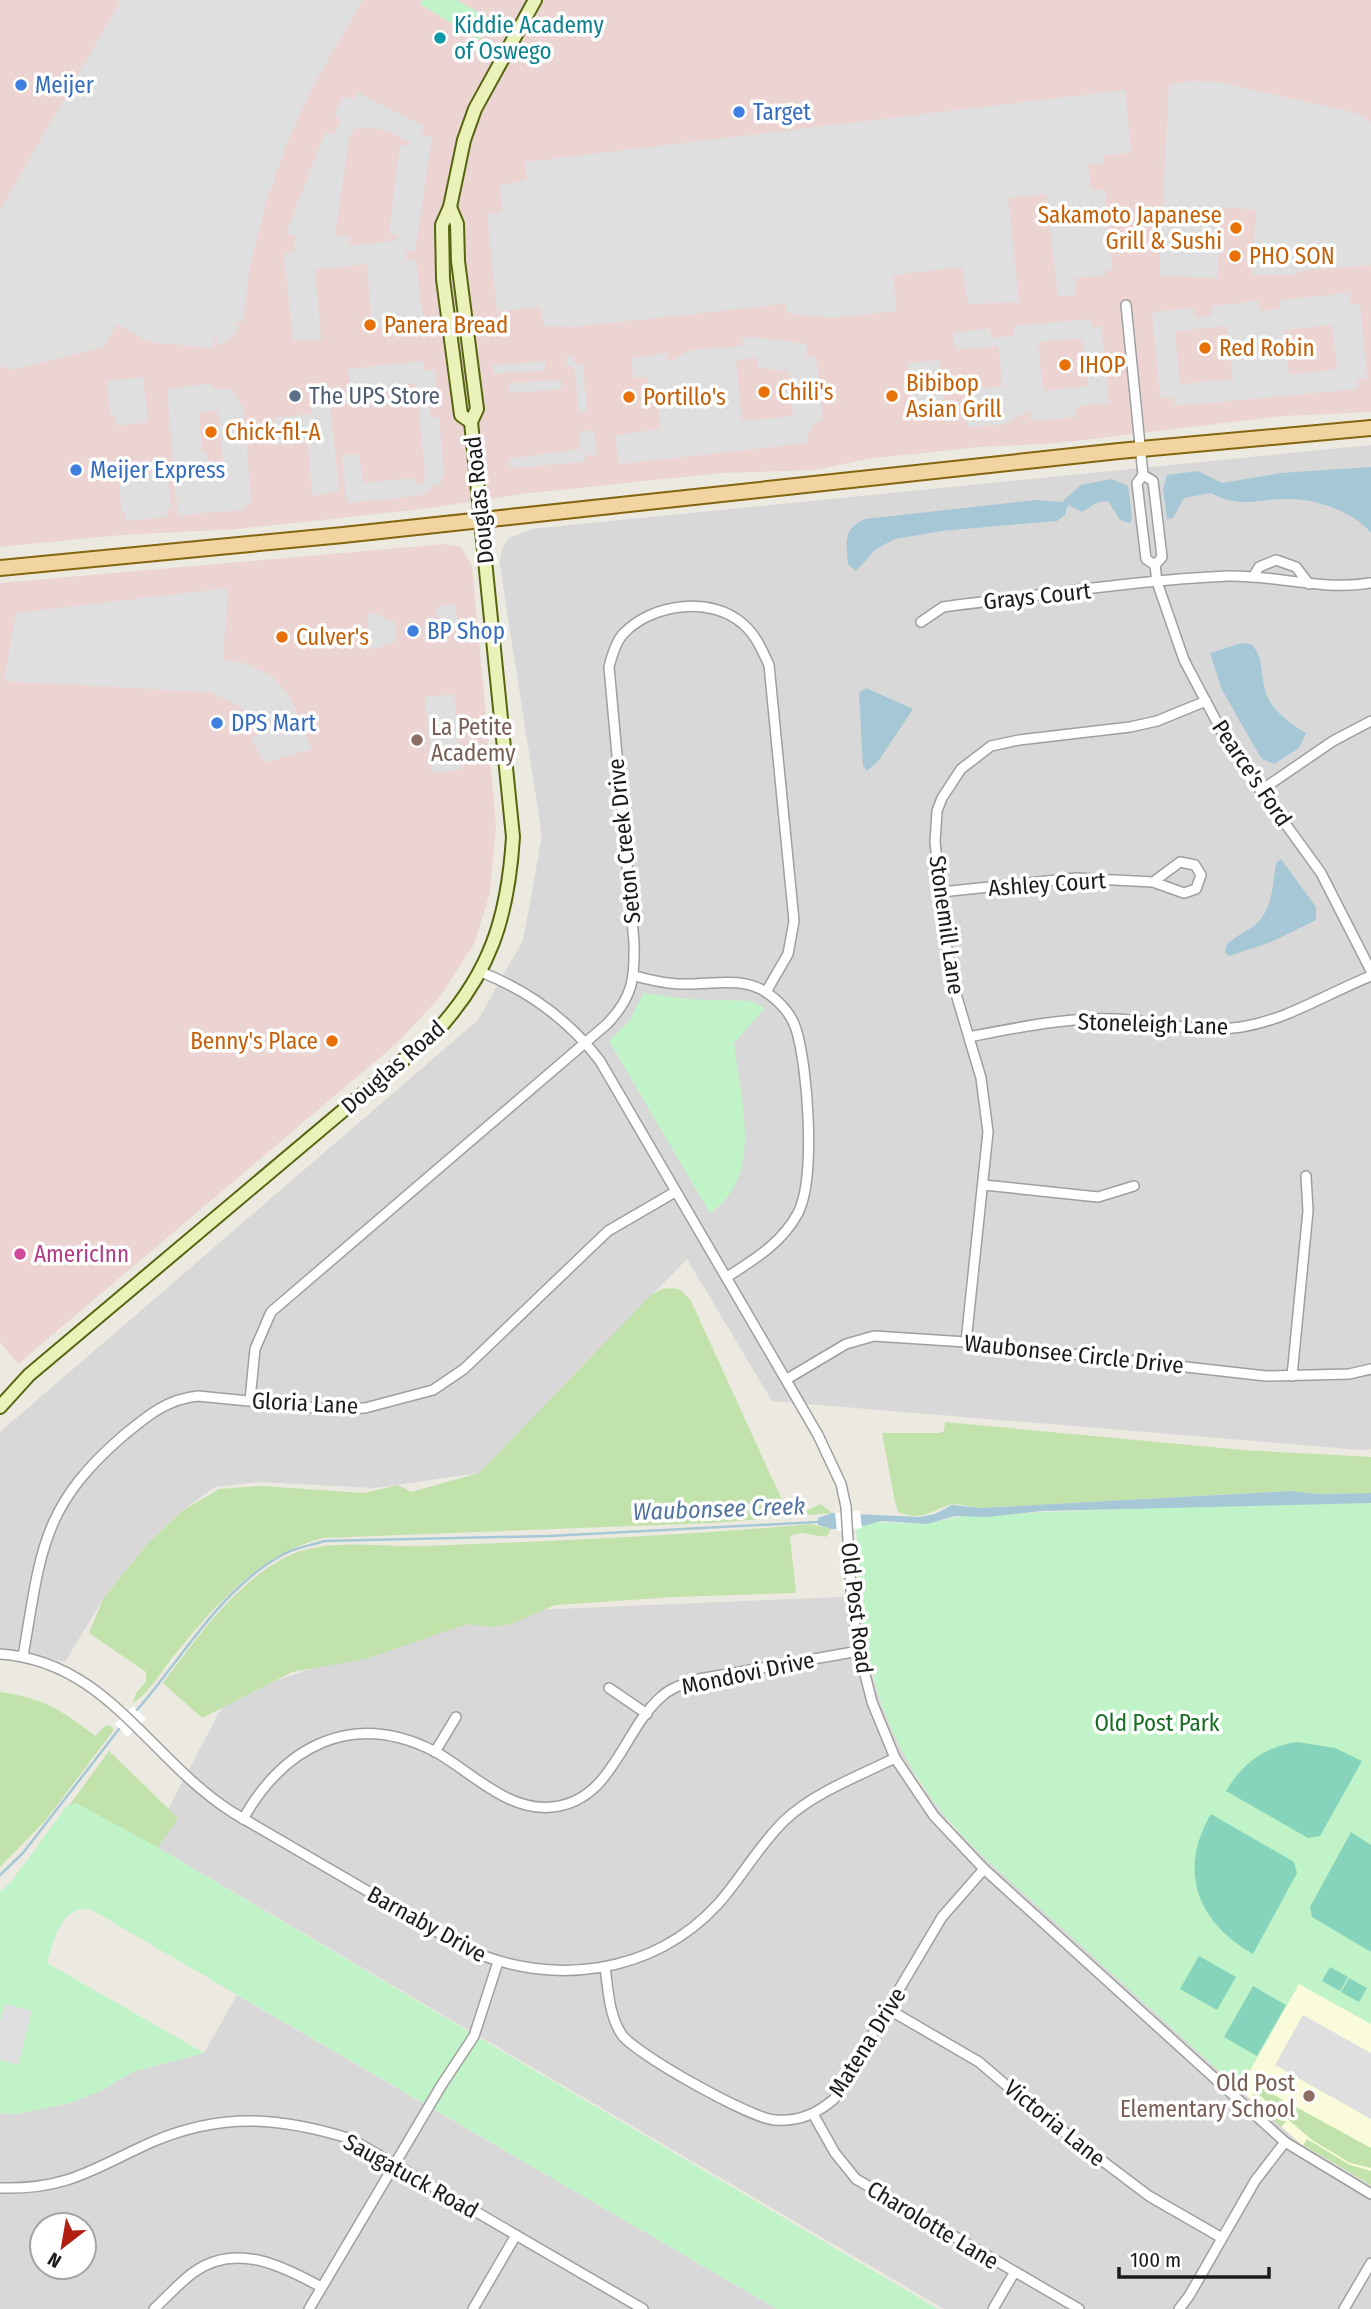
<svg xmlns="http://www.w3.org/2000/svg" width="1371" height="2309" font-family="'Fira Sans Condensed',sans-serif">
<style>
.residential{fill:#d9d8d8;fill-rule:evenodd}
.commercial{fill:#ebd4d2}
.education{fill:#f9fbdb}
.grass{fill:#c2e2ab}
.park{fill:#c1f3c8}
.pitch{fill:#86d4bb}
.parking{fill:#dfdfdf;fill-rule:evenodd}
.water{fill:#a6c7d5}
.pier{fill:#fff}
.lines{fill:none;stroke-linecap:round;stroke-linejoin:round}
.stream{stroke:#a6c7d5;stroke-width:2.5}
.street-casing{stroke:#9f9f9f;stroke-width:12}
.secondary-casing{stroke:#56650f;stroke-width:16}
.primary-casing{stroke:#84650e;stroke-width:18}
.street{stroke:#fff;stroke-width:9}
.secondary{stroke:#ebf2b9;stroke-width:12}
.primary{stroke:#f2d4a0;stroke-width:14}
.culture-dot{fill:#0f9aa8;stroke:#fff;stroke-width:2.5}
.shop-dot{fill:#3f7fe0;stroke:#fff;stroke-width:2.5}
.food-dot{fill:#e8710a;stroke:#fff;stroke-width:2.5}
.service-dot{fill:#5c6f8a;stroke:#fff;stroke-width:2.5}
.education-dot{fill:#8d6e63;stroke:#fff;stroke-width:2.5}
.hotel-dot{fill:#d1479c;stroke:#fff;stroke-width:2.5}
.labels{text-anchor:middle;stroke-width:7;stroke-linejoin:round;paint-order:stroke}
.culture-label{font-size:23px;fill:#0d838f;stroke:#fff;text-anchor:start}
.shop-label{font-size:23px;fill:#366cbe;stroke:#fff;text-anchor:start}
.food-label{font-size:23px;fill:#c56008;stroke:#fff;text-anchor:start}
.service-label{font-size:23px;fill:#4e5e75;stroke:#fff;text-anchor:start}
.street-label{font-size:23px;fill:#1b1b1b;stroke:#fff}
.education-label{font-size:23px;fill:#785e54;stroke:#fff;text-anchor:start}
.hotel-label{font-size:23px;fill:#b23c85;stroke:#fff;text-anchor:start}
.park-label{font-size:23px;fill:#156d22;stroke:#fff}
.water-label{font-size:24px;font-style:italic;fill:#5274a0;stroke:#fff}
</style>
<rect width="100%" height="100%" fill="#ece9e1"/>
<g class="residential">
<path d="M1371,445V1449L1361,1450L772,1401L687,1259L479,1473L375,1488L258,1482L215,1487L182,1511L147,1544L103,1599L65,1662L0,1648V1432L478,1020L523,940L542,836L500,566L501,550L509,538L531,529Z"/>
<path d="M862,1596L871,1671L882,1707L918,1781L953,1827L1294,2138L1371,2185V2309H944L150,1843L228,1696L483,1612Z"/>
<path d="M237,1995L777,2309H0V2113L17,2114L103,2090L132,2072L204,2053ZM42,2225H84V2267H42Z"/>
</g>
<g class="commercial">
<path d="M0,0H1371V412L1283,416L1058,443L979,447L867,459L816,470L722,473L521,494L431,508L238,529L122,535L0,547Z"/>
<path d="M444,544L461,547L472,566L496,825L490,893L474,944L439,998L397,1043L18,1364L0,1342V583Z"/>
</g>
<path class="education" d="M1299,1984L1371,2024V2185L1301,2144L1231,2082L1248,2074Z"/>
<g class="grass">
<path d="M673,1288L681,1290L691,1301L787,1511L801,1513L821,1504L832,1513L712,1523L323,1538C259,1554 216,1604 176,1653C162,1669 151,1692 133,1703L136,1693L146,1682V1672L89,1633L103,1599L147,1544L182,1511L219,1489L261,1486L364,1493L398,1485L411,1492L479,1473L651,1295L662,1289Z"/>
<path d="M945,1422L1243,1450L1371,1457V1493L1318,1494L1291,1491L981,1508C971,1507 956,1502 946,1506C929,1513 918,1521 898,1512L895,1502L882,1433H940L944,1431Z"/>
<path d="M810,1524L831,1529L826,1537L801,1533L790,1536L796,1593L675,1597L555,1605L511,1624L492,1627L467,1624L365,1659L292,1672L202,1718L163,1683C196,1639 235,1584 284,1558C325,1536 379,1548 425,1546C553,1541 682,1536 810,1524Z"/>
<path d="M0,1692C43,1698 62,1710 95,1736L106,1725L113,1727V1731L45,1821L0,1867Z"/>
<path d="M109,1751L178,1818L157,1849L49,1833Z"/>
<path d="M1263,2089L1371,2148V2168L1350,2163L1312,2140L1257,2093Z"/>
<path d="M1253,2093L1286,2122L1281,2127L1255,2103Z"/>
<path d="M1307,2139L1350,2165L1371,2171V2185L1303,2145Z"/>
</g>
<g class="park">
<path d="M422,0H457L491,20L479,40L420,4Z"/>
<path d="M644,993L684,999L752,1001L765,1008L734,1043C740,1098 765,1176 710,1213L609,1041L629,1021Z"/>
<path d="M1278,1503H1371V2024L1299,1984L1248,2074L1244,2079L1231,2082L979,1853C928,1803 889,1742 872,1672C861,1625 860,1576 856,1528L872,1522L922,1524L971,1515Z"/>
<path d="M76,1803L150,1843L938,2309H777L90,1909C60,1906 54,1941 47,1963L204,2053L132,2072L103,2090L70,2103L17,2114L0,2113V1892L13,1879L66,1807Z"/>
</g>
<g class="pitch">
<path d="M1297,1742L1335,1748L1362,1761L1320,1836L1308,1838L1226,1791C1243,1763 1264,1747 1297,1742Z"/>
<path d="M1211,1814L1294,1862L1297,1873L1253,1954C1198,1923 1177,1871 1211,1814Z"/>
<path d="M1351,1832L1371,1845V1952L1312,1917L1310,1907Z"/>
<path d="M1199,1956L1236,1977L1217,2010L1180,1989Z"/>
<path d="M1330,1967L1348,1977L1340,1991L1322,1981Z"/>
<path d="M1349,1978L1367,1988L1359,2002L1341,1992Z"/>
<path d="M1253,1986L1286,2005L1257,2056L1224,2037Z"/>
</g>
<g class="parking">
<path d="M121,0H363L311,89L285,148L265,205L250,266L243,321L233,322L240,327L235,335L220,346L214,337L213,348L148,342L117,324L104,347L11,370L0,366V210Z"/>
<path d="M1191,81L1218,82L1356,113L1371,123V265L1298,271L1296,275H1252L1256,210L1221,207L1217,278L1159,276L1169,84Z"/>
<path d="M1125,90L1131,153L1103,155V164L1088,165L1091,190H1105L1112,270L1105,271V276L1075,278L1076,295L1058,296L1046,194L1008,198L1019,302L968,304L962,267L893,275L896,311L830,318L787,313L785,304L573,327L544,326L540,307L497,311L487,214L502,213L500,185L527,180L525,162Z"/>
<path d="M358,93L424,126L421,135L432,137L415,251L405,250L406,260H416L424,329L395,336L380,327H372L367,264L315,270L321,340L293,341L284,254L294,252L295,236L286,233L325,132L333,135L341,119L334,115L344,96L353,100ZM356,128L382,129L410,142V146L400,145L389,234L399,236L394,241L348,246L349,238L335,235L349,138Z"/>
<path d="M1349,293L1350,305L1360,304L1367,378L1357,379V389L1175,406L1173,397L1160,398L1152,312L1194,308L1195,318L1212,316V306L1258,301L1259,311L1279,309V300ZM1332,325L1337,369L1289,375L1284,330ZM1227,326L1233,379L1180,384L1175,331Z"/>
<path d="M1091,319L1092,327L1101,326L1109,403L1080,406L1075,411V417L1031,421L1030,412H1026L1006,424L968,427L965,390L1003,386L998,346L955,350L953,332L990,329L991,338L1014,336V326ZM1082,338L1088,386L1043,391L1038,342Z"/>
<path d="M755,337L807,344L806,356L816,357L823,421L815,423L808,435V443L619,464L615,435L660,429L656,386H648L647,377L633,378L631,358L667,353L669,362L691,350L742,346L743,338ZM756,357L758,368L789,371L793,416L742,421L736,360Z"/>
<path d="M566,357H573L575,365L583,364L587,412H579L574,366H567Z"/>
<path d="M940,360L945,409L934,410L935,415L913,417L908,363Z"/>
<path d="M424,361V371L435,370L436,389L427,391L430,418L439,417L444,472L439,486L435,484L426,493L417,496L347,503L342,455L359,454L363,483L414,478L417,486L423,482L425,473L416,383L350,390L348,369Z"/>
<path d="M545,361L546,370L493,374L492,365Z"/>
<path d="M143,377L148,422L116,426L115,417H111L107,381Z"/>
<path d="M561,380L562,389L509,393V383Z"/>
<path d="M210,384L216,390L232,389L243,407L251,500L244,510L178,515L167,391L171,388ZM218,410L224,471L217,472L216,467L208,464L207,452H202L199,412Z"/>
<path d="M329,394L339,491L312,496L308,442L275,445L273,418L312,414L310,395Z"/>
<path d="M580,431H594L597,455L587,454L583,462L511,468L508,459L580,449Z"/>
<path d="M167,471L171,508L166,509L167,517L126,521L125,512H122L118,476Z"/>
<path d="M228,588L223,660L244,663L272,676L290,697L312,749L264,763L251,738L259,734L240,706L209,692L4,681L16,613Z"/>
<path d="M455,604L458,628L439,630L436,607Z"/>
<path d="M377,613L388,621L394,620L397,641L371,650L367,615Z"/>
<path d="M454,694L461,770L432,773L425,697Z"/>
<path d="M5,2004L32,2011L18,2065L0,2060V2021Z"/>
<path d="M1303,2015L1371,2053V2119L1275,2065Z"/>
</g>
<g class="water">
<path d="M1371,467V533C1353,511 1314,498 1286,499C1255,499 1242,509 1211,493L1184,498L1173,518L1167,519L1163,490L1167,475L1198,471L1222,483L1280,473Z"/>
<path d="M1112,479L1128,486L1132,517L1130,523L1120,520L1108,501L1096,503L1082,512L1068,505L1065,515L1057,521L941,531L895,539L876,549L856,571L848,564C846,544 843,528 865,519L1036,500L1062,502L1081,485Z"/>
<path d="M1242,643L1251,644C1265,657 1260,680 1267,696C1274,712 1292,725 1306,733L1299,748L1274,764L1262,759L1254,746L1222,690L1210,653Z"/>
<path d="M866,688L913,709L879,760L867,771L863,766L859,693Z"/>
<path d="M1281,859L1316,907V920L1271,942L1229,956L1225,953L1227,944C1236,936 1246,932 1255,925C1273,909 1273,884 1276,863Z"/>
<path d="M1291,1491L1318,1494L1371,1493V1503L1042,1511L987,1517L955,1516L927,1524L881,1521L856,1528L831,1529L818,1525V1518L832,1513L920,1517L935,1514L952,1505L981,1508Z"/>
</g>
<g class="pier">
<path d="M860,1511L862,1528L837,1531L835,1513Z"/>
<path d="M133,1706L146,1719L127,1737L115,1724Z"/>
</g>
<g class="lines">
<g class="stream">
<path d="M137,1710C183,1658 223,1584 288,1552C299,1547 313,1545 324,1541L549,1536L818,1522"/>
<path d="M0,1875L23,1853L119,1729"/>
</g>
<defs>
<g id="street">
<path d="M1126,305L1143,475L1137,483L1146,559L1155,565"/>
<path d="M1143,475L1153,481L1162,557L1155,565L1157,582L1184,660L1230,747L1321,873L1371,971"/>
<path d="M1253,577L1259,567L1276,560L1296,567L1309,584"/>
<path d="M921,622L943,607L957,605C1046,595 1137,580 1228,576C1276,575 1322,591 1371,583"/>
<path d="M1260,791L1333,741L1371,721"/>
<path d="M941,892L1076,878L1153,882L1184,893L1196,889L1201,875L1195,865L1180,862L1153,882"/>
<path d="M481,972C529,991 568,1019 600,1061L818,1435L841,1484L846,1507L852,1606L859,1651L872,1702L895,1758L934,1816L984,1869L1285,2142L1371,2194"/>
<path d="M635,976C650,980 666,984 682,984C711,985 740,976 766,992C779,1001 791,1013 796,1029C808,1067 816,1178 798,1213C782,1243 755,1259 727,1277"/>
<path d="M969,1037C1020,1027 1076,1015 1129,1020C1167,1024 1202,1033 1241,1027C1287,1020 1328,993 1371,976"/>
<path d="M984,1185L1098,1197L1134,1186"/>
<path d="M966,1342L988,1132L981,1078L956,994L947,950L935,842L937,811L942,798L961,769L991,746L1019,740L1130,727L1157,721L1206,701"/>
<path d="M1292,1376L1308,1211L1306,1176"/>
<path d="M787,1379L846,1344L874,1336L966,1342L1266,1376L1349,1374L1371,1369"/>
<path d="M250,1400L255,1349L271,1312L607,1024C633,997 635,978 634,942L609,667C612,655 616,641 624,633C653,603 712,596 743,624C756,635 762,650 769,665L794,921L788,954L766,992"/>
<path d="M0,1654C107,1661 149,1759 232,1812L465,1948C550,1988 653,1975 718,1904C742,1877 759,1845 785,1820C815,1792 859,1776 895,1758"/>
<path d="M23,1656C41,1553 40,1507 124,1435C147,1416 167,1399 198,1396L337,1410L365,1408L433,1390L464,1369L608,1231L675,1192"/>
<path d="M609,1688L647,1714"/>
<path d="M435,1752L456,1717"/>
<path d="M243,1819C285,1745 353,1710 434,1751C471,1771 507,1812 552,1807C613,1801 622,1731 661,1697C671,1687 685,1684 699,1679L859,1651"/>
<path d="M605,1967C608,1989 609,2016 622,2035C636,2054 751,2119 775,2120C798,2122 817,2114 834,2099L942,1917L984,1869"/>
<path d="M888,2009L979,2062L1035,2110L1149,2196L1222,2238"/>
<path d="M813,2114L835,2153L856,2179L1079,2309"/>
<path d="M0,2188C68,2190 94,2168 152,2142C222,2112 280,2117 351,2139L643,2309"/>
<path d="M154,2309C167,2297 180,2282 194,2272C236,2242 283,2266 321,2287"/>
<path d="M309,2309L441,2086L474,2036L498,1962"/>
<path d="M473,2309L516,2235"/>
<path d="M993,2309L1014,2273"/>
<path d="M1179,2309L1189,2296L1255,2181L1285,2142"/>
<path d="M1344,2309L1371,2263"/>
</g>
<g id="secondary">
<path d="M471,422L461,415L443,279L442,225L450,207L464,140L475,109L535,0"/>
<path d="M0,1407L29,1375L434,1034C490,974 508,918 513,837L471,422L477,409L458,261L457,224L450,207"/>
</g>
<path id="primary" d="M0,568L343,535L1119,451L1371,428"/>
</defs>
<use href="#street" class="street-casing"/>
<use href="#secondary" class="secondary-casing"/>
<use href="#primary" class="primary-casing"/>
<use href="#street" class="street"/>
<use href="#secondary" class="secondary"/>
<use href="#primary" class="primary"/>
</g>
<circle class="culture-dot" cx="440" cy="38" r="7"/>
<g class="shop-dot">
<circle cx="21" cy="85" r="7"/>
<circle cx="739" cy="112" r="7"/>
<circle cx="76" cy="470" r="7"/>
<circle cx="413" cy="631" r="7"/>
<circle cx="217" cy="723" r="7"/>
</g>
<g class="food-dot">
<circle cx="1236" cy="228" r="7"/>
<circle cx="1235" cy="256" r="7"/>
<circle cx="370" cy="325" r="7"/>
<circle cx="1205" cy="348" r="7"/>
<circle cx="1065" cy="365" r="7"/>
<circle cx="764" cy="392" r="7"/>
<circle cx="892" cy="396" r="7"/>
<circle cx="629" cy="397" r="7"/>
<circle cx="211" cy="432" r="7"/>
<circle cx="282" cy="637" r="7"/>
<circle cx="332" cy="1041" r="7"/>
</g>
<circle class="service-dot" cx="295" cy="396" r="7"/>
<g class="education-dot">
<circle cx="417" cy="740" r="7"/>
<circle cx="1309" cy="2096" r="7"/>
</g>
<circle class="hotel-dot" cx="20" cy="1254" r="7"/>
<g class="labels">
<g class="culture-label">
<text x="454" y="33">Kiddie Academy<tspan x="454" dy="26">of Oswego</tspan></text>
</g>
<g class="shop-label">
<text x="35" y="93">Meijer</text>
<text x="753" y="120">Target</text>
<text x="90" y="478">Meijer Express</text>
<text x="427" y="639">BP Shop</text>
<text x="231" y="731">DPS Mart</text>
</g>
<g class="food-label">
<text x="1222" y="223" text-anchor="end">Sakamoto Japanese<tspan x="1222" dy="26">Grill &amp; Sushi</tspan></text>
<text x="1249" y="264">PHO SON</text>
<text x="384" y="333">Panera Bread</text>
<text x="1219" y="356">Red Robin</text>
<text x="1079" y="373">IHOP</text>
<text x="906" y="391">Bibibop<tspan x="906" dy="26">Asian Grill</tspan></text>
<text x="778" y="400">Chili's</text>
<text x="643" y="405">Portillo's</text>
<text x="225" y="440">Chick-fil-A</text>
<text x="296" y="645">Culver's</text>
<text x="318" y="1049" text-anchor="end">Benny's Place</text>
</g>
<g class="service-label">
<text x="309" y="404">The UPS Store</text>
</g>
<g class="street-label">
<text transform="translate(479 500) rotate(-96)" y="8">Douglas Road</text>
<text transform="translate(1037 596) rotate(-6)" y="8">Grays Court</text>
<text transform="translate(1252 773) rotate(56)" y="8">Pearce's Ford</text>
<text transform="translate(624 841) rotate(-96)" y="8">Seton Creek Drive</text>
<text transform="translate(1047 884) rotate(-4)" y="8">Ashley Court</text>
<text transform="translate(947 925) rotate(82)" y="8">Stonemill Lane</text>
<text transform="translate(1153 1024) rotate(2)" y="8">Stoneleigh Lane</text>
<text transform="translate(393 1067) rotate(-41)" y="8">Douglas Road</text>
<text transform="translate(1074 1354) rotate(6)" y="8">Waubonsee Circle Drive</text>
<text transform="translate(305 1403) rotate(3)" y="8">Gloria Lane</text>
<text transform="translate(857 1608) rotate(83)" y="8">Old Post Road</text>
<text transform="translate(748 1673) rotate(-12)" y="8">Mondovi Drive</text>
<text transform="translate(427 1924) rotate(29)" y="8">Barnaby Drive</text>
<text transform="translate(867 2042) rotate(-58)" y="8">Matena Drive</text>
<text transform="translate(1055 2123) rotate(39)" y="8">Victoria Lane</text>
<text transform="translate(411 2176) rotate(29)" y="8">Saugatuck Road</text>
<text transform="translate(933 2225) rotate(31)" y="8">Charolotte Lane</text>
</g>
<g class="education-label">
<text x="431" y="735">La Petite<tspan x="431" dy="26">Academy</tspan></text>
<text x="1295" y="2091" text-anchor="end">Old Post<tspan x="1295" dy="26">Elementary School</tspan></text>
</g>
<g class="hotel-label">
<text x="34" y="1262">AmericInn</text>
</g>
<g class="park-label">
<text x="1157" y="1731">Old Post Park</text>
</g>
<g class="water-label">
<text transform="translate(719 1509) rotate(-2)" y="8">Waubonsee Creek</text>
</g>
</g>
<g transform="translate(63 2246) rotate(211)"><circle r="33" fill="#ffffff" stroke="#a4a4a4" stroke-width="2"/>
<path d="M0-5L12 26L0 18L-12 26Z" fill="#b31e13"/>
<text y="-10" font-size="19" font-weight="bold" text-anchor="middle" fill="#1b1b1b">N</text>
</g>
<path d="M1119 2267v10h150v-10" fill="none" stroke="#1b1b1b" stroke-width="3.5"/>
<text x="1130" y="2267" font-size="21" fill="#1b1b1b" stroke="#ffffff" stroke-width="5" paint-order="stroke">100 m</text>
</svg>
